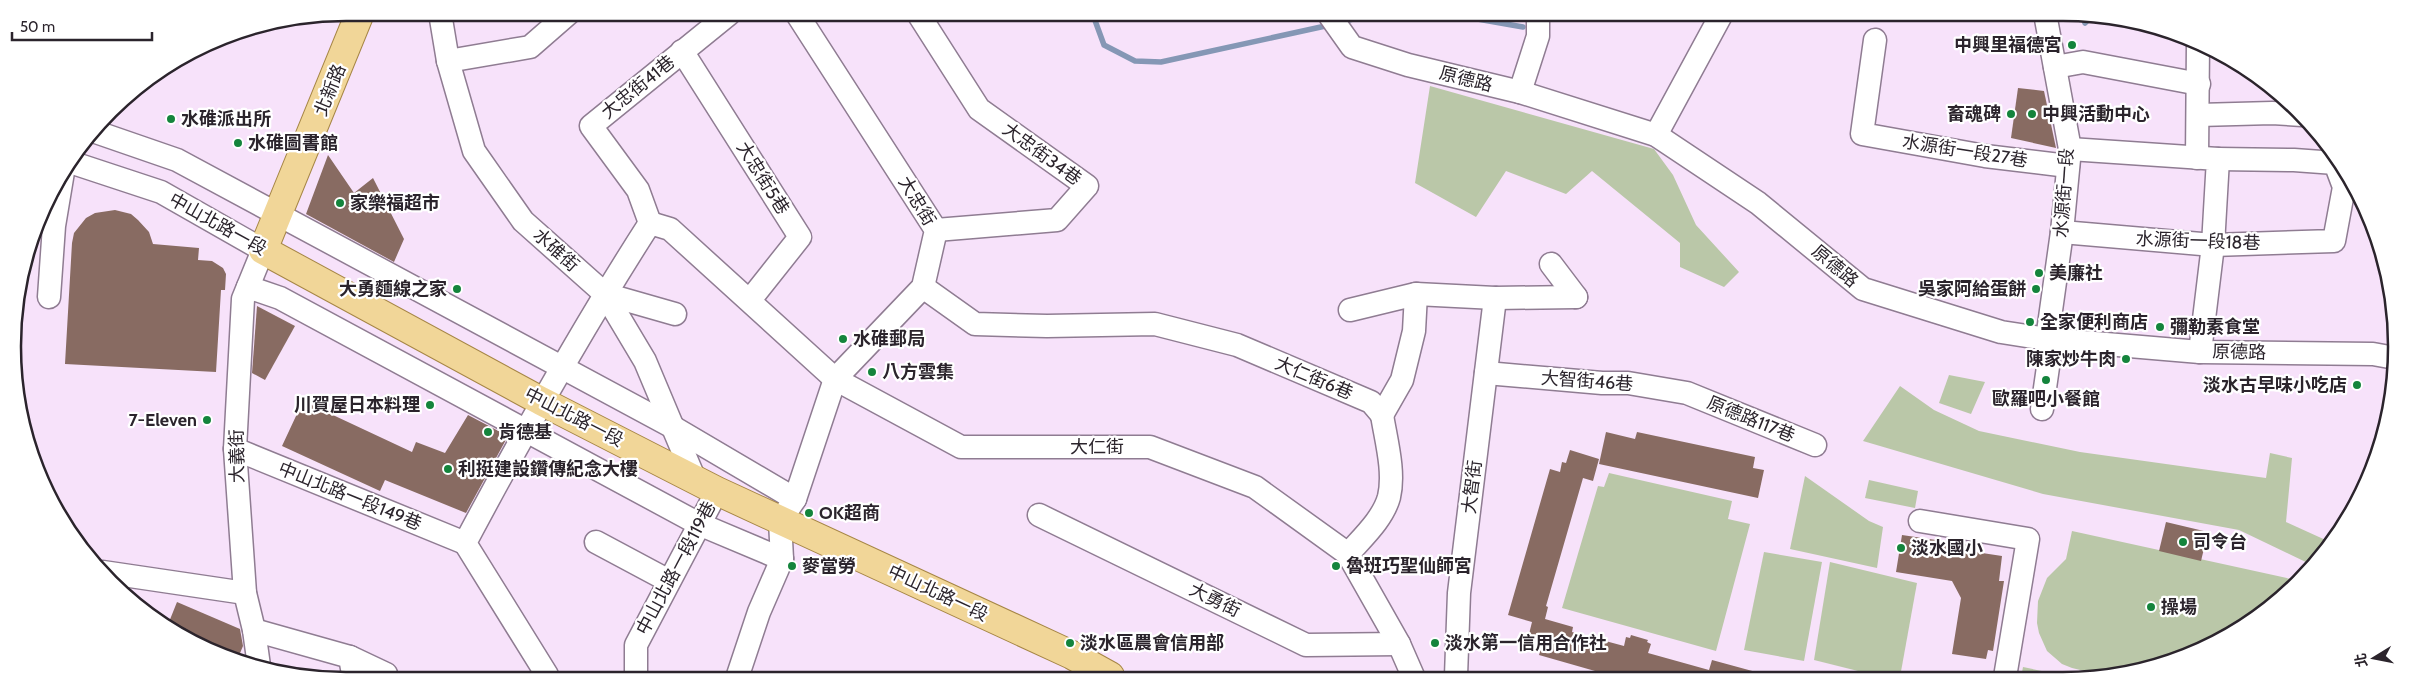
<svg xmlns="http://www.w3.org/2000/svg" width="2409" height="693" font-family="Cabin,'Noto Sans TC',sans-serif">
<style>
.green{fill:#bac7a8}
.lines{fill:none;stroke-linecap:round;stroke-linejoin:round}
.stream{stroke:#8597b5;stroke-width:5.5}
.building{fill:#886b62}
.minor-casing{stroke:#8f7c92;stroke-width:25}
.major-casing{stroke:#a68646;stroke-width:30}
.minor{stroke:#fff;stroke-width:22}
.major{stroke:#f1d698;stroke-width:28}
.poi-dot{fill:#14843c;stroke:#fff;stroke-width:2}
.labels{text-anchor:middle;stroke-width:4.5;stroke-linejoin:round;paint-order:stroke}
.poi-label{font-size:18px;font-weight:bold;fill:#2b242c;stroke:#fff;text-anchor:start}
.street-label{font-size:18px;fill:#2b242c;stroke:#fff}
.rim{fill:none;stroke:#2b242c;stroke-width:2.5}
</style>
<rect width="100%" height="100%" fill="#f7e2fa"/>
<g class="green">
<path d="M1430,86L1654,149L1673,175L1696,225L1739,272L1724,287L1680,267V243L1592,171L1566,194L1506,171L1476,217L1415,183Z"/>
<path d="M1949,375L1985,382L1971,414L1939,403Z"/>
<path d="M1900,386L1934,410L1979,431L2080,452L2266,478L2270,453L2292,458L2286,522L2330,542L2312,565L2239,530L2043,494L1863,441Z"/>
<path d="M1609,473L1732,501L1728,519L1750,524L1716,651L1562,608L1598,486L1604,487Z"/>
<path d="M1805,476L1869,521L1883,527L1877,568L1790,549Z"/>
<path d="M1869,480L1918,491L1915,508L1865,498Z"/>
<path d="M2072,531L2300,581L2210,646L2109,677L2072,668L2062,664L2047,651L2039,633L2037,623L2038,601L2047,578L2066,559Z"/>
<path d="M1764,552L1822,562L1804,661L1744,650Z"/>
<path d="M1830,562L1917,583L1900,677H1882L1814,660Z"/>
<path d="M2023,667L2075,678H2021Z"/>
</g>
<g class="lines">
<g class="stream">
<path d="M1093,15L1104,45L1135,61L1161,62L1330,25"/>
<path d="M1466,17L1523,27"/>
<path d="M1341,22L1365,16"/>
<path d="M2085,23L2089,19"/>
</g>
</g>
<g class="building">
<path d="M2018,88L2044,91L2056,148L2011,138Z"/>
<path d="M328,155L354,193L373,178L404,239L394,262L306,214Z"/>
<path d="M115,210L131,214L138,220L149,232L153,244L199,248L198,260L212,261L223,268L226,274L225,290H221L216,372L65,364L72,243L74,233L86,218L95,213Z"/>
<path d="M257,306L295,326L265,380L252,373Z"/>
<path d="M303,401L412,452L416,442L445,453L468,415L508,436L466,513L385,480L380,491L282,446Z"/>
<path d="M1606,432L1635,439L1637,432L1755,457L1753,468L1764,470L1758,498L1599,464Z"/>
<path d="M1570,450L1599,459L1593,481L1583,478L1546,606L1548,607L1545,619L1573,627L1572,632L1624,646L1626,637L1630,638L1631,635L1648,640L1647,642L1651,644L1648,653L1709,670L1712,660L1756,672L1755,677H1616L1539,655L1544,639L1529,634L1532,622L1508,615L1550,469L1560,472L1562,462L1566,463Z"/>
<path d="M2166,522L2208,532L2201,561L2159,551Z"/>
<path d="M1902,535L1970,545L1969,551L2002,556L1999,581H2004L1993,651L1988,650L1986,659L1952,654L1961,598L1952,581L1896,572Z"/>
<path d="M177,602L240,629L243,646L238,658L179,636L167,627Z"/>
</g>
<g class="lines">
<defs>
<g id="minor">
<path d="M440,13L448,61L474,151L523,221L605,294L645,361L695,480"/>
<path d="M919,15L979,109L1087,186L1057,220L936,230"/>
<path d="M1330,16L1352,47L1408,65L1520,92L1656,135L1758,203L1863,289L2001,332L2047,339L2200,352L2373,354L2395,358"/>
<path d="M2046,19L2070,149L2062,232L2047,339"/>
<path d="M1875,40L1862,134L1985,156L2068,166"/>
<path d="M682,51L800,237L750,300"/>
<path d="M448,61L530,47L569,13"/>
<path d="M2055,67L2083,62L2199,84"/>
<path d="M1520,92L1538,36V17"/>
<path d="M2199,115L2272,113L2302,115"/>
<path d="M93,131L177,160L671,426L795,499"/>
<path d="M1656,135L1720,17"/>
<path d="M2070,149L2218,159L2213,245L2200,352"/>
<path d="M2197,158L2198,42"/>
<path d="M70,162L161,192L263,250L243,299L235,449L245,593L254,630L259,666"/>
<path d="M650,223L670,229L835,379L961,447H1150L1255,487L1348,554L1399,644L1413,676"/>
<path d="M650,223L638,190L591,126L729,14"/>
<path d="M2062,232L2213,245L2334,241L2344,187L2335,163L2294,160L2218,159"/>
<path d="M1551,264L1576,297"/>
<path d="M248,287L280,298L699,524L782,559"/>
<path d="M923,287L975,324L1047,326L1155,324L1237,345L1371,402L1382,415L1402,380L1414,331L1416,294L1350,310"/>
<path d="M605,294L675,314"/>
<path d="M1416,294L1495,298L1576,297"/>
<path d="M49,297L54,226L63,172"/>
<path d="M1486,373L1602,383H1628L1687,393L1815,445"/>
<path d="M2042,409L2052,339"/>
<path d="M235,449L465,543"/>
<path d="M1039,515L1306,645L1399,644"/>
<path d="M1920,521L2028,539L2005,677"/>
<path d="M596,542L669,581"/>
<path d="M1348,554C1362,538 1383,519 1389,497C1395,472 1386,440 1382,415"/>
<path d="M103,572L245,593"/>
<path d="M254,630L350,657L353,674"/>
<path d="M350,657L386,674"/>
<path d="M547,675L465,543C523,434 583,327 650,223"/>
<path d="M636,675V645L717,491"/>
<path d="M738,675L759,612L782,559L780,521L795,499L835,379L923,287L936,230L797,14"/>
<path d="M1456,676L1459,593L1495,298"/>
</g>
<path id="major" d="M360,13L263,250L541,401L717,491L1072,655L1110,676"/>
</defs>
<use href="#minor" class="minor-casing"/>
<use href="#major" class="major-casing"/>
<use href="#minor" class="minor"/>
<use href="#major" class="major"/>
</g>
<g class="poi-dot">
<circle cx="2072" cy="45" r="5"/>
<circle cx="2011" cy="114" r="5"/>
<circle cx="2032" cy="114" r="5"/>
<circle cx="171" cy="119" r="5"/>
<circle cx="238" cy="143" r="5"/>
<circle cx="340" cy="203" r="5"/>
<circle cx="2039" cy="273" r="5"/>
<circle cx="457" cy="289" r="5"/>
<circle cx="2036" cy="289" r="5"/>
<circle cx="2030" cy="322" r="5"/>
<circle cx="2160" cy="327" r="5"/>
<circle cx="843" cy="339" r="5"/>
<circle cx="2126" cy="359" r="5"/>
<circle cx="872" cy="372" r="5"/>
<circle cx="2046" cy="380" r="5"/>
<circle cx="2357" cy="385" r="5"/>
<circle cx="430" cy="405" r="5"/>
<circle cx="207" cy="420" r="5"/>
<circle cx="488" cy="432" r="5"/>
<circle cx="448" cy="469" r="5"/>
<circle cx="809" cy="513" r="5"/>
<circle cx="2183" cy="542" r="5"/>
<circle cx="1901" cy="548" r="5"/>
<circle cx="792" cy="566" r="5"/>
<circle cx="1336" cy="566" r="5"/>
<circle cx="2151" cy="607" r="5"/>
<circle cx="1070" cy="643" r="5"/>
<circle cx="1435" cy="643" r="5"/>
</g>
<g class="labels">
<g class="poi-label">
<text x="2062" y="51" text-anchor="end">中興里福德宮</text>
<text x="2001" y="120" text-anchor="end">畜魂碑</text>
<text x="2042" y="120">中興活動中心</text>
<text x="181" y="125">水碓派出所</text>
<text x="248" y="149">水碓圖書館</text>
<text x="350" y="209">家樂福超市</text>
<text x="2049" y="279">美廉社</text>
<text x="447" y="295" text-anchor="end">大勇麵線之家</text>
<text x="2026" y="295" text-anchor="end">吳家阿給蛋餅</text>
<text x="2040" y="328">全家便利商店</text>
<text x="2170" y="333">彌勒素食堂</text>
<text x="853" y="345">水碓郵局</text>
<text x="2116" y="365" text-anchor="end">陳家炒牛肉</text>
<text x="882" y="378">八方雲集</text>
<text x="2347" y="391" text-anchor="end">淡水古早味小吃店</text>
<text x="2046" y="405" text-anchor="middle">歐羅吧小餐館</text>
<text x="420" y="411" text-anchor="end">川賀屋日本料理</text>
<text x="197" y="426" text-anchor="end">7-Eleven</text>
<text x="498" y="438">肯德基</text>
<text x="458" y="475">利挺建設鑽傳紀念大樓</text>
<text x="819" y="519">OK超商</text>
<text x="2193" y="548">司令台</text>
<text x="1911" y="554">淡水國小</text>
<text x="802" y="572">麥當勞</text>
<text x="1346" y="572">魯班巧聖仙師宮</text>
<text x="2161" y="613">操場</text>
<text x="1080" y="649">淡水區農會信用部</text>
<text x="1445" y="649">淡水第一信用合作社</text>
</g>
<g class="street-label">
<text transform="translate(1466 79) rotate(14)" y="6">原德路</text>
<text transform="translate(638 87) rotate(-39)" y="6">大忠街41巷</text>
<text transform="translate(330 90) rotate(-68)" y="6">北新路</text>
<text transform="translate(1965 151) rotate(9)" y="6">水源街一段27巷</text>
<text transform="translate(1042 154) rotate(36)" y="6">大忠街34巷</text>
<text transform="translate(763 178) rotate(58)" y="6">大忠街5巷</text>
<text transform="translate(2064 193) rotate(-86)" y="6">水源街一段</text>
<text transform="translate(917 201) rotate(59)" y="6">大忠街</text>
<text transform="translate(218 224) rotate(29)" y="6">中山北路一段</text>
<text transform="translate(2198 241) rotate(2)" y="6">水源街一段18巷</text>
<text transform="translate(556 250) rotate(42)" y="6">水碓街</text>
<text transform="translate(1835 266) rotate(40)" y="6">原德路</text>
<text transform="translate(2239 352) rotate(1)" y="6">原德路</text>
<text transform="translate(1314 378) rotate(23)" y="6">大仁街6巷</text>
<text transform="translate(1587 381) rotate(4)" y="6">大智街46巷</text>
<text transform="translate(574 417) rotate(27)" y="6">中山北路一段</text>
<text transform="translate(1751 419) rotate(22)" y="6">原德路117巷</text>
<text x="1097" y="453">大仁街</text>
<text transform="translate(237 456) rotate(-91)" y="6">大義街</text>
<text transform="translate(1472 487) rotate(-83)" y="6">大智街</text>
<text transform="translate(350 496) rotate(22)" y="6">中山北路一段149巷</text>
<text transform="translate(676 568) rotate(-62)" y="6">中山北路一段119巷</text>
<text transform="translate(938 593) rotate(25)" y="6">中山北路一段</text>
<text transform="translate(1215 600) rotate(26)" y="6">大勇街</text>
</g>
</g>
<path d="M0 0H2409V693H0ZM346 21H2063A325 325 0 0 1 2388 346V347A325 325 0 0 1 2063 672H346A325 325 0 0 1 21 347V346A325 325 0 0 1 346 21Z" fill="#fff" fill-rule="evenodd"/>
<path class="rim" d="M346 21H2063A325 325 0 0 1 2388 346V347A325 325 0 0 1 2063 672H346A325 325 0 0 1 21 347V346A325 325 0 0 1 346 21Z"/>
<g transform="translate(2374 658) rotate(260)" stroke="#ffffff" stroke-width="4" paint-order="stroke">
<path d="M0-4L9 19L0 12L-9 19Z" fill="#2b242c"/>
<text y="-8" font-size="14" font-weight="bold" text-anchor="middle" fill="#2b242c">北</text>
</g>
<path d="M12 32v8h140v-8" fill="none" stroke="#2b242c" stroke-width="2.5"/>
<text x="20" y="32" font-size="15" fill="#2b242c" stroke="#ffffff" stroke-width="4" paint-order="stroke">50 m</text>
</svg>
